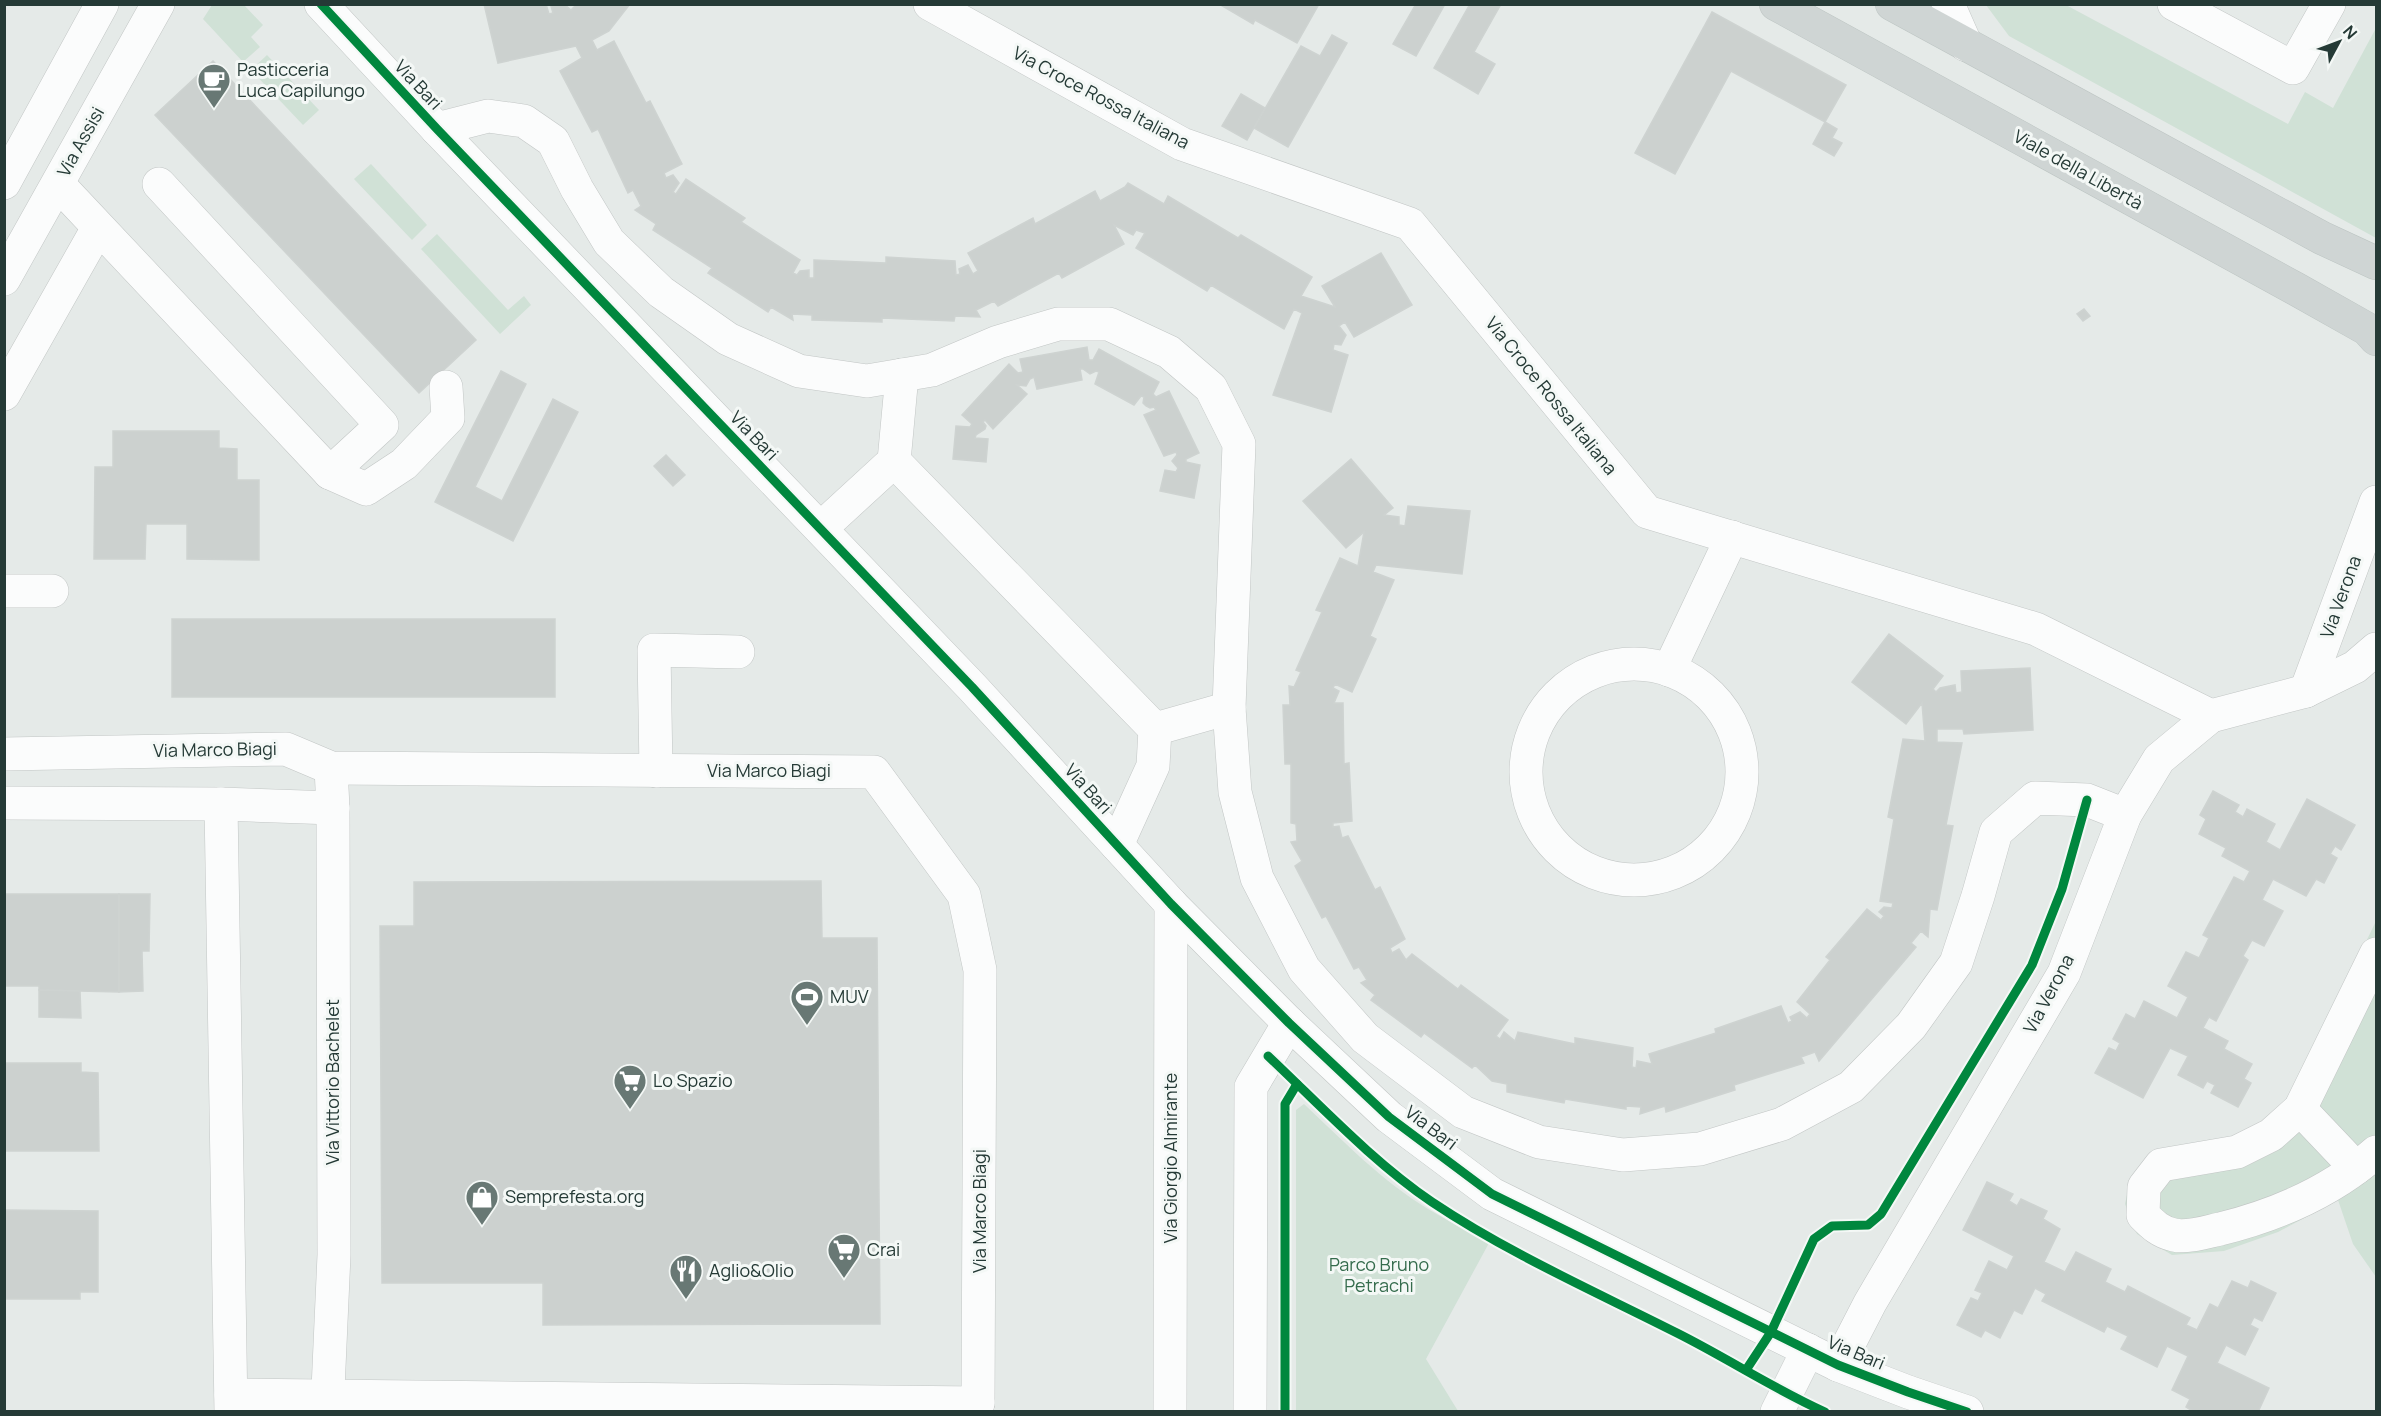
<svg xmlns="http://www.w3.org/2000/svg" width="2381" height="1416" font-family="Manrope,sans-serif">
<style>
.green{fill:#d0e1d6}
.building{fill:#ccd1cf;stroke:#ced3d1;stroke-width:1.5}
.lines{fill:none;stroke-linecap:round;stroke-linejoin:round}
.minor-casing{stroke:#c2c6c5;stroke-width:34}
.major-casing{stroke:#bdc5c3;stroke-width:34}
.minor{stroke:#fbfcfc;stroke-width:33}
.major{stroke:#cfd5d4;stroke-width:33}
.cycleway-casing{stroke:#f4f8f6;stroke-width:13}
.cycleway{stroke:#00873e;stroke-width:9}
.labels{text-anchor:middle;stroke-width:6;stroke-linejoin:round;paint-order:stroke}
.poi-label{font-size:18px;fill:#253a36;stroke:#f4f8f6;text-anchor:start}
.street-label{font-size:18px;fill:#253a36;stroke:#f4f8f6}
.park-label{font-size:18px;fill:#356c4d;stroke:#f4f8f6}
</style>
<rect width="100%" height="100%" fill="#e5eae8"/>
<g class="green">
<path d="M212,5H244L263,25L251,37L260,47L243,62L203,19Z"/>
<path d="M1986,5H2066L2288,124L2305,92L2333,108L2376,28V238L2009,36Z"/>
<path d="M267,55L319,110L303,125L251,70Z"/>
<path d="M371,164L427,225L412,240L354,179Z"/>
<path d="M437,234L508,310L524,296L531,305L500,334L421,249Z"/>
<path d="M2376,921V1277L2353,1244L2338,1200L2278,1232L2224,1251L2172,1255L2137,1234L2125,1204L2131,1177L2148,1156L2215,1143L2263,1126L2293,1093Z"/>
<path d="M1304,1104C1343,1141 1382,1181 1428,1209C1448,1221 1469,1232 1489,1243L1426,1359L1458,1411H1296V1110Z"/>
</g>
<g class="building">
<path d="M484,4H546L549,14L553,13L551,6L554,4H564L571,10L575,6L573,4H630L609,31L592,40L597,50L614,41L646,103L650,101L682,164L664,173L666,178L673,175L679,183L673,192L676,194L686,179L745,218L741,222L800,260L793,273L797,275L800,271L809,270V278H814V260L886,263V257L955,261L956,275L960,274L959,269L968,265L973,274L978,271L968,253L1033,218L1035,224L1095,191L1100,201L1125,187L1128,183L1164,204L1168,196L1238,238L1241,235L1312,277L1301,296L1335,307L1322,286L1381,253L1412,305L1354,337L1345,322L1339,326L1346,335L1341,345L1334,344L1333,350L1348,355L1331,412L1273,395L1302,313L1294,309L1284,329L1211,285L1207,291L1136,248L1145,233L1136,230L1133,235L1114,225L1124,244L1062,278L1059,273L998,306L994,301L976,310L980,317L955,316L954,321L882,318V322L812,320V315L792,314L793,320L771,307L768,312L708,273L712,268L653,230L656,224L635,210L641,206L633,190L628,193L598,129L592,132L560,71L582,58L576,46L498,63Z"/>
<path d="M1219,4H1319L1297,43L1255,20L1253,24Z"/>
<path d="M1416,4H1445L1416,56L1393,44Z"/>
<path d="M1470,4H1501L1474,52L1495,64L1478,94L1434,68Z"/>
<path d="M1712,12L1846,85L1825,122L1731,71L1675,174L1635,153Z"/>
<path d="M1332,35L1347,43L1288,147L1254,128L1301,46L1320,56Z"/>
<path d="M213,61L476,340L419,393L155,115Z"/>
<path d="M1241,94L1265,108L1247,140L1222,126Z"/>
<path d="M1825,122L1837,129L1832,138L1842,143L1834,156L1813,144Z"/>
<path d="M2084,309L2090,316L2083,321L2077,314Z"/>
<path d="M1087,347L1089,360H1093L1099,349L1159,382L1153,394L1156,397L1169,391L1199,453L1186,459V462L1200,465L1194,498L1160,491L1165,470L1176,472L1178,468L1172,461L1177,455L1176,452L1164,456L1144,415L1156,410L1154,407L1150,408L1146,406L1143,403L1144,397L1141,396L1134,405L1095,384L1099,372L1096,371L1090,374L1083,369H1080L1082,380L1037,389L1034,377L1030,379L1026,386L1017,385L1027,394L993,429L985,420L983,422L986,426L985,429L976,435L975,438L988,439L986,462L953,459L956,426L970,427L972,424L962,415L1009,364L1018,373L1023,372L1020,359Z"/>
<path d="M501,371L526,384L475,487L502,501L553,399L578,412L513,541L435,502Z"/>
<path d="M113,431H219V448L237,449V480H259V560L187,559V524H146L145,559H94L95,467H113Z"/>
<path d="M666,455L685,475L673,486L654,466Z"/>
<path d="M1351,459L1393,508L1384,515L1399,517V525L1405,526L1408,506L1470,511L1462,574L1376,565L1373,572L1394,580L1370,636L1376,639L1352,692L1335,684L1333,688L1339,691L1334,703H1343L1344,764L1349,763L1352,821L1333,823V827L1339,826L1342,838L1348,836L1375,890L1380,887L1405,939L1390,948L1392,953L1399,949L1406,960L1412,954L1458,989L1461,985L1508,1020L1496,1036L1500,1039L1504,1032L1515,1041L1518,1032L1575,1044V1038L1633,1048L1632,1067L1636,1068L1637,1061L1652,1064L1649,1054L1716,1033L1715,1029L1781,1006L1788,1023L1792,1021L1790,1017L1800,1012L1807,1018L1810,1014L1797,1002L1830,960L1826,957L1867,909L1881,920L1884,916L1879,912L1884,907L1892,908L1893,903L1880,901L1894,819L1888,817L1903,739L1925,741L1922,703L1906,724L1852,682L1889,634L1943,676L1933,689L1936,692L1940,688L1955,685L1956,693L1962,692L1961,671L2030,668L2033,730L1964,734L1963,729H1937V742L1962,743L1946,825L1953,826L1937,910L1930,909L1928,937L1921,931L1911,943L1916,947L1819,1061L1815,1052L1801,1057L1804,1063L1734,1085L1735,1090L1666,1112L1665,1106L1640,1114L1641,1107L1626,1106V1109L1565,1099L1564,1103L1507,1092V1084L1492,1081L1475,1065L1472,1068L1424,1033L1421,1037L1371,1000L1375,995L1361,983L1367,980L1359,967L1354,969L1326,916L1322,918L1295,866L1302,861L1291,842L1297,841L1296,824L1291,823V764H1285L1283,705H1290L1289,686L1294,687L1301,672L1296,670L1322,612L1316,610L1340,558L1358,566L1364,532L1346,548L1303,501Z"/>
<rect x="172" y="619" width="383" height="78"/>
<path d="M2213,791L2239,805L2235,812L2243,817L2247,809L2275,824L2266,842L2280,850L2307,799L2355,825L2341,850L2335,846L2330,854L2337,858L2324,883L2316,879L2306,896L2273,879L2262,900L2283,911L2264,946L2252,940L2243,956L2248,960L2216,1021L2209,1017L2203,1028L2228,1041L2224,1049L2252,1064L2244,1079L2251,1083L2238,1107L2211,1093L2215,1085L2207,1081L2203,1088L2178,1075L2188,1056L2170,1048L2143,1098L2095,1073L2109,1048L2116,1051L2120,1043L2113,1039L2126,1014L2135,1019L2144,1001L2177,1018L2188,997L2168,986L2186,952L2199,958L2209,938L2203,935L2234,877L2244,882L2250,871L2222,856L2226,848L2199,834L2206,819L2200,815Z"/>
<path d="M821,881L822,938H877L880,1324L543,1325V1283H382L380,926H414V882Z"/>
<path d="M4,894H119V992L39,990V986H4Z"/>
<path d="M119,894H150L149,951H142L143,991L119,992Z"/>
<path d="M39,990L80,991L81,1018L39,1017Z"/>
<path d="M4,1063H81V1072L98,1073L99,1151H4Z"/>
<path d="M1987,1182L2013,1194L2009,1201L2017,1206L2021,1199L2047,1211L2043,1219L2060,1229L2044,1262L2065,1272L2076,1252L2111,1269L2105,1282L2125,1292L2128,1286L2190,1318L2186,1325L2197,1330L2210,1304L2218,1308L2232,1281L2248,1288L2251,1281L2276,1293L2262,1321L2254,1317L2250,1325L2258,1329L2245,1355L2226,1345L2217,1363L2269,1388L2258,1412H2194L2186,1407L2190,1399L2172,1390L2188,1356L2167,1346L2157,1367L2121,1349L2128,1336L2107,1326L2104,1332L2042,1301L2046,1294L2035,1288L2022,1314L2014,1310L2000,1338L1985,1330L1981,1337L1957,1325L1971,1298L1978,1301L1982,1293L1975,1290L1989,1261L2007,1270L2014,1256L1963,1230Z"/>
<path d="M4,1210L98,1211V1292H80V1299H4Z"/>
</g>
<g class="lines">
<defs>
<g id="minor">
<path d="M321,4L437,129L972,687L1171,904L1289,1023L1389,1117L1492,1194L1838,1365L1908,1392L1967,1412"/>
<path d="M930,4L1182,144L1410,224L1647,512L2036,629L2211,716"/>
<path d="M1948,4L1966,45"/>
<path d="M2174,4L2293,68L2329,4"/>
<path d="M437,129L488,116L524,121L553,141L577,189L609,242L661,292L728,339L799,371L867,381L932,370L998,342L1058,324H1109L1169,352L1211,388L1239,444L1229,708L1235,792L1257,878L1304,969L1365,1038L1463,1112L1539,1142L1623,1155L1700,1149L1782,1124L1851,1087L1911,1026L1956,963L1978,896L1996,832L2035,798L2087,800L2125,815"/>
<path d="M4,183L102,4"/>
<path d="M58,184L330,473L382,425L159,184"/>
<path d="M4,279L158,4"/>
<path d="M902,375L894,461L1155,729L1229,708"/>
<path d="M4,394L98,228"/>
<path d="M330,473L366,489L404,464L448,418L446,387"/>
<path d="M821,528L894,461"/>
<path d="M4,591H52"/>
<circle cx="1634" cy="772" r="108"/>
<path d="M1669,670L1732,537"/>
<path d="M2306,691L2376,502"/>
<path d="M4,754L286,749L331,768L874,772L964,895L980,970L978,1403"/>
<path d="M656,771L654,650L738,652"/>
<path d="M4,803L221,804L333,808"/>
<path d="M221,804L231,1412"/>
<path d="M1117,845L1153,766L1155,729"/>
<path d="M2376,954L2300,1109L2271,1135L2237,1152L2161,1165L2144,1187L2143,1215C2153,1225 2160,1232 2174,1235C2187,1238 2206,1232 2220,1229C2277,1215 2332,1191 2376,1152"/>
<path d="M2300,1109L2356,1168"/>
<path d="M1838,1365L1870,1303L2064,973L2125,815L2159,759L2211,716L2306,691L2355,667L2376,649"/>
<path d="M231,1395L978,1403"/>
<path d="M327,1412L334,1255L333,808L331,768"/>
<path d="M1170,1412L1171,904"/>
<path d="M1250,1412L1251,1087L1289,1023"/>
<path d="M1777,1412L1808,1350"/>
</g>
<g id="major">
<path d="M1776,4L2296,289L2367,329L2376,339"/>
<path d="M1892,4L2322,238L2376,263"/>
</g>
</defs>
<use href="#minor" class="minor-casing"/>
<use href="#major" class="major-casing"/>
<use href="#minor" class="minor"/>
<use href="#major" class="major"/>
<defs>
<g id="cycleway">
<path d="M321,4L437,129L972,687L1171,904L1289,1023L1389,1117L1492,1194L1838,1365L1908,1392L1967,1412"/>
<path d="M1268,1056C1320,1105 1373,1162 1432,1202C1508,1253 1594,1291 1677,1333C1727,1358 1774,1389 1825,1412"/>
<path d="M1746,1370L1771,1332L1814,1239L1832,1226L1868,1225L1881,1214L2032,965L2062,889L2087,800"/>
<path d="M1285,1412V1104L1297,1084"/>
</g>
</defs>
<use href="#cycleway" class="cycleway-casing"/>
<use href="#cycleway" class="cycleway"/>
</g>
<defs>
<symbol id="cafe-pin" viewBox="-11 -11 22 30"><path d="M0 17L-7.5 6A9.5 9.5 0 1 1 7.5 6Z" fill="#687874" stroke="#f4f8f6"/><path d="M-5.5-4.5H6V0H3Q3 3.5 0 3.5H-2.5Q-5.5 3.5-5.5 0ZM3-3.2v2h1.7v-2ZM-6 4.5H4V6H-6Z" fill="#fff"/></symbol>
<symbol id="stadium-pin" viewBox="-11 -11 22 30"><path d="M0 17L-7.5 6A9.5 9.5 0 1 1 7.5 6Z" fill="#687874" stroke="#f4f8f6"/><path d="M0-5a6.5 5 0 1 0 0 10a6.5 5 0 1 0 0-10ZM-3.5-1.8h7v3.6h-7Z" fill="#fff"/></symbol>
<symbol id="supermarket-pin" viewBox="-11 -11 22 30"><path d="M0 17L-7.5 6A9.5 9.5 0 1 1 7.5 6Z" fill="#687874" stroke="#f4f8f6"/><path d="M-6-5.5h2.5l.6 2H6L4.5 2H-2.5L-4.4-4H-6ZM-1.5 3.2a1.3 1.3 0 1 0 .1 0ZM3 3.2a1.3 1.3 0 1 0 .1 0Z" fill="#fff"/></symbol>
<symbol id="shop-pin" viewBox="-11 -11 22 30"><path d="M0 17L-7.5 6A9.5 9.5 0 1 1 7.5 6Z" fill="#687874" stroke="#f4f8f6"/><path d="M-5-2.5h2.3a2.7 3.5 0 0 1 5.4 0H5L5.5 6h-11ZM-1.5-2.5h3a1.5 2.3 0 0 0-3 0Z" fill="#fff"/></symbol>
<symbol id="restaurant-pin" viewBox="-11 -11 22 30"><path d="M0 17L-7.5 6A9.5 9.5 0 1 1 7.5 6Z" fill="#687874" stroke="#f4f8f6"/><path d="M-5-6h1v4h1v-4h1v4h1v-4h1v5L-1.5 .5V6h-2V.5L-5-1ZM5-6V6H3V1.5H1.5Q1.5-4 5-6Z" fill="#fff"/></symbol>
</defs>
<g fill-rule="evenodd">
<use href="#cafe-pin" x="195" y="61" width="38" height="52"/>
<use href="#stadium-pin" x="788" y="978" width="38" height="52"/>
<use href="#supermarket-pin" x="611" y="1062" width="38" height="52"/>
<use href="#shop-pin" x="463" y="1178" width="38" height="52"/>
<use href="#supermarket-pin" x="825" y="1231" width="38" height="52"/>
<use href="#restaurant-pin" x="667" y="1252" width="38" height="52"/>
</g>
<g class="labels">
<g class="poi-label">
<text x="237" y="76">Pasticceria<tspan x="237" dy="21">Luca Capilungo</tspan></text>
<text x="830" y="1003">MUV</text>
<text x="653" y="1087">Lo Spazio</text>
<text x="505" y="1203">Semprefesta.org</text>
<text x="867" y="1256">Crai</text>
<text x="709" y="1277">Aglio&amp;Olio</text>
</g>
<g class="street-label">
<text transform="translate(418 85) rotate(47)" y="6">Via Bari</text>
<text transform="translate(1101 98) rotate(28)" y="6">Via Croce Rossa Italiana</text>
<text transform="translate(81 142) rotate(-61)" y="6">Via Assisi</text>
<text transform="translate(2078 170) rotate(29)" y="6">Viale della Libertà</text>
<text transform="translate(1551 396) rotate(51)" y="6">Via Croce Rossa Italiana</text>
<text transform="translate(754 436) rotate(46)" y="6">Via Bari</text>
<text transform="translate(2341 597) rotate(-70)" y="6">Via Verona</text>
<text transform="translate(215 750) rotate(-1)" y="6">Via Marco Biagi</text>
<text x="769" y="777">Via Marco Biagi</text>
<text transform="translate(1088 789) rotate(48)" y="6">Via Bari</text>
<text transform="translate(2049 994) rotate(-62)" y="6">Via Verona</text>
<text transform="translate(333 1082) rotate(-90)" y="6">Via Vittorio Bachelet</text>
<text transform="translate(1431 1128) rotate(37)" y="6">Via Bari</text>
<text transform="translate(1171 1158) rotate(-90)" y="6">Via Giorgio Almirante</text>
<text transform="translate(980 1211) rotate(-90)" y="6">Via Marco Biagi</text>
<text transform="translate(1856 1353) rotate(23)" y="6">Via Bari</text>
</g>
<g class="park-label">
<text x="1379" y="1271">Parco Bruno<tspan x="1379" dy="21">Petrachi</tspan></text>
</g>
</g>
<rect width="2381" height="1416" fill="none" stroke="#253a36" stroke-width="12"/>
<g transform="translate(2339 42) rotate(49)" stroke="#f4f8f6" stroke-width="4.5" paint-order="stroke">
<path d="M0-4.5L10 22L0 15L-10 22Z" fill="#253a36"/>
<text y="-9" font-size="16" font-weight="bold" text-anchor="middle" fill="#253a36">N</text>
</g>
</svg>
